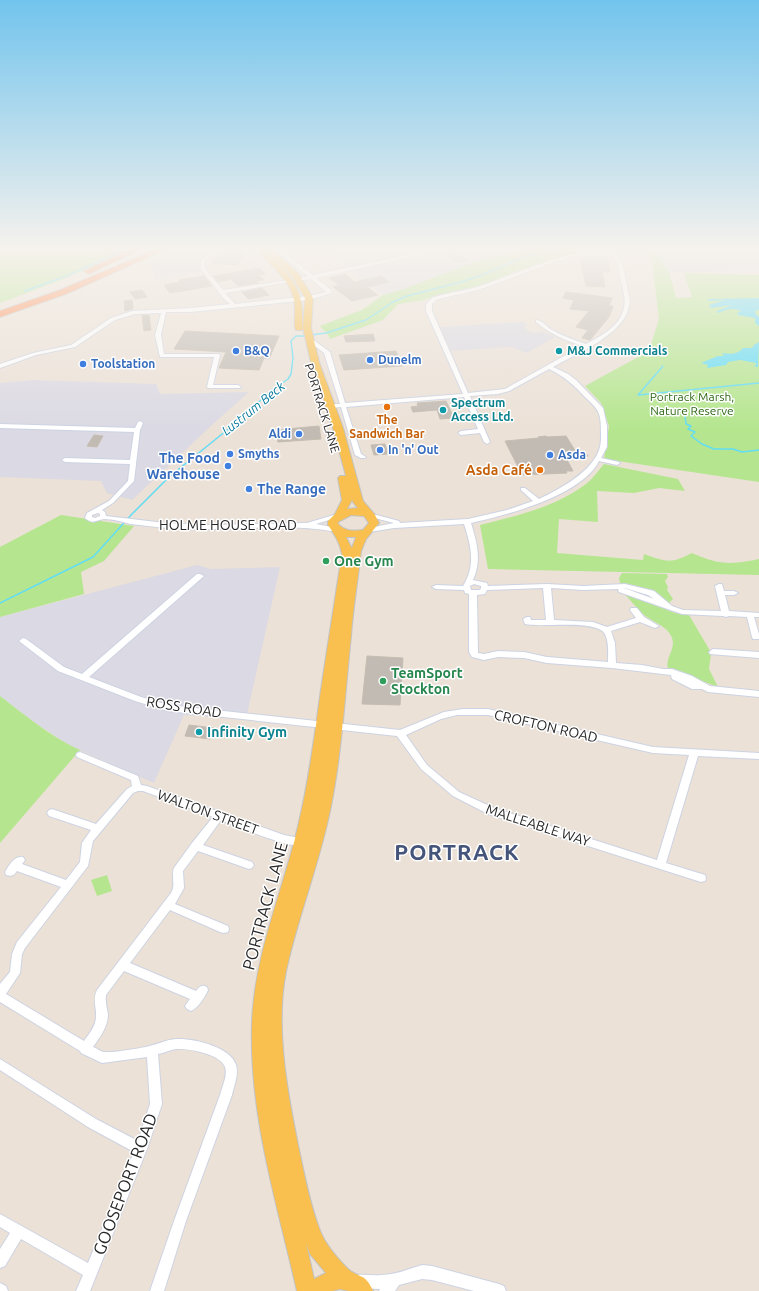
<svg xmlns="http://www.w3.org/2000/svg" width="759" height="1291" font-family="Ubuntu,sans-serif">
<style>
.industrial{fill:#dbd9e3}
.green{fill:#b5e68f}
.water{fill:#62ddf5}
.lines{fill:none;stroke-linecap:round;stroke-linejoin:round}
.stream{stroke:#62ddf5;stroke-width:1.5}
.building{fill:#c2bbb4;stroke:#c6bdb1}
.street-casing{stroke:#cdd3e2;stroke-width:2}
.primary-casing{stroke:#c3c3c3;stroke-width:2}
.highway-casing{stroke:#c3c3c3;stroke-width:2}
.street{fill:#fff;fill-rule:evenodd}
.primary{fill:#f9c04f;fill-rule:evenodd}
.highway{fill:#ff894e;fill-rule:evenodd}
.shop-dot{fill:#3f7fe0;stroke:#fff;stroke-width:1.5}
.culture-dot{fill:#0f9aa8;stroke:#fff;stroke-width:1.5}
.food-dot{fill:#e8710a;stroke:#fff;stroke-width:1.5}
.leisure-dot{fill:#2e9e5b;stroke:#fff;stroke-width:1.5}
.labels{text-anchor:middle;stroke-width:3;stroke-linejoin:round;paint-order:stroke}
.far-shop-label{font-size:12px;font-weight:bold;fill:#366cbe;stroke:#fff;text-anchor:start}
.far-culture-label{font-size:12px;font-weight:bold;fill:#0d838f;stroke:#fff;text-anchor:start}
.far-park-label{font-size:12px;fill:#2e6715;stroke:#fff}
.far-street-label{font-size:12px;fill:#272727;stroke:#fff}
.far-food-label{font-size:12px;font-weight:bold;fill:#c56008;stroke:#fff}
.far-water-label{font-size:13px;font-style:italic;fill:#05789d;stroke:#fff}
.shop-label{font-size:14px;font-weight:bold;fill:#366cbe;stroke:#fff;text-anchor:end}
.food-label{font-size:14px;font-weight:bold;fill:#c56008;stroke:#fff;text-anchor:end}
.street-label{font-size:14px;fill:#272727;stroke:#fff}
.leisure-label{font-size:14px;font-weight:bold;fill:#27864d;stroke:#fff;text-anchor:start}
.culture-label{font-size:14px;font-weight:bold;fill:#0d838f;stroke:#fff;text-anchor:start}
.near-street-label{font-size:17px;fill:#272727;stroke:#fff}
.near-district-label{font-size:22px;font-weight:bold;letter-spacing:1px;fill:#45547a;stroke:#fff}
</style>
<rect width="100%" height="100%" fill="#ebe1d7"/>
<g class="industrial">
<path d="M173,248H216L204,262L203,272L156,280L149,259Z"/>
<path d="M323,248H527L474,262L404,289L383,295Z"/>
<path d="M652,248H759V271L669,272Z"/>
<path d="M523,322L527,326L523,327L531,333L544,332L555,337L527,353L511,347L451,351L440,327Z"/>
<path d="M32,380L156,384L160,394L249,392L212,425L132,500L107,493L101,481L0,477V383Z"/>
<path d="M197,565L211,569L280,567L246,719L184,715L154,783L69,745L34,722L0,696V617Z"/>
</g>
<g class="green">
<path d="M0,248H132L64,279L0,303Z"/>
<path d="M527,248H652L669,272L676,298L692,297L684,273L759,275V482L604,459L609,426L601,403L585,386L649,351L659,319L652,261L644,249L615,251L603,249L577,253L517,271L481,285L434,296L424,300L398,304L383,320L330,339L329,336L320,326L362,310L383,295L404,289L474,262Z"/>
<path d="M604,464L678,479L685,491L659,488L634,493L597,491L598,522L559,519L557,553L643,560L644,554C666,562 671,564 692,553C719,565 730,565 759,559V575L488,569L480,525C515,516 553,508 583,486C591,481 598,471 604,464Z"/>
<path d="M61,515L134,526L104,561L81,572L84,594L0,617V547Z"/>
<path d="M622,573L667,574L668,577L665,581L668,587L667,590L673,599L669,603C652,591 641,585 620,583L619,578Z"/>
<path d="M624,593L675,613L689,615L709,649L711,654L709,669L718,687L668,668C665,658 676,649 672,638C668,626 652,622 643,614C637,608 630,600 624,593Z"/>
<path d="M0,696C25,715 51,737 80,750L0,843Z"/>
<path d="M107,875L112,891L97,896L91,880Z"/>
</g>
<g class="water">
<path d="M759,298V310H756L755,313L759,317V326L755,323V318L738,315L737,313L741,311C732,307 726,310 718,313L717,311L732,305L711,308L709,305L725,300L709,301L708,299Z"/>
<path d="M759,342L758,367H755L756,363L740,360L728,362L726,365L707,368L708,365L701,363L718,356H724L722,353C729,354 738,355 743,348H752L754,345Z"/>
</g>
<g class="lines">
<g class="stream">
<path d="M25,291L69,275L129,248"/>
<path d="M311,335L326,333L366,320L393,302L407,296L461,282L482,275L524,257L560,248"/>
<path d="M663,366L638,395L759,383"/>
<path d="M685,415L686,424L691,426L688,429L695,432L691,436L702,444L714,449H733L742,452L759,450"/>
<path d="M0,603L93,557L132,514L169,477L232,426L272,390L288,379L291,374L293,358L291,341L296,336H306"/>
</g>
</g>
<g class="building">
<path d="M222,248H239L250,249L237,265L213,263L212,260Z"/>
<path d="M453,250L469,260L457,263L441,253Z"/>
<path d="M580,257H607L610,272H602L605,287L586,286Z"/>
<path d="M260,268L265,274L259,275L264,280L256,281L258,283L238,286L231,279L218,282L213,276Z"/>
<path d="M345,274L354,282L381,276L389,282L367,287L378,295L352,301L333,287L339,285L329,278Z"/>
<path d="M204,276L212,286L170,293L164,285L180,282L178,280Z"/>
<path d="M262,288L269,295L248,299L242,292Z"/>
<path d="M142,290L147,297L135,299L130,292Z"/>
<path d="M566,292L612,298L609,306H613L609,317L590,340L582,338L588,330L576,327L589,311L570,309L574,300L563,298Z"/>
<path d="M132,300L133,309L125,311L124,301Z"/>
<path d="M142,315H149L151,330L144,331Z"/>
<path d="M185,331L279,336L269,359L264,358L259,370L219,368L226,352L174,349Z"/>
<path d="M373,334L375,341L346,342L344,336Z"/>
<path d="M396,351L402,366L344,370L339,355Z"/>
<path d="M446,401L454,418L440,419L437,410L413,412L411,407L418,406L417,403Z"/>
<path d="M319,426L321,439L278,442L276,430Z"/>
<path d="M94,435L103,436L97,447L87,446Z"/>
<path d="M546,436L547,437L566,436L576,452H585L588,456L566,458L573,471H566L567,473L522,475L505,441L539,438L538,437Z"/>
<path d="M385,444L388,454L374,455L371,445Z"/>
<path d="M367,656L403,658L400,705L362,704Z"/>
<path d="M189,725L214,728L210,739L185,736Z"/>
</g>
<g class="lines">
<defs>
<g id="street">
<path d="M213,248H217L205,261V269L223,290L289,280L291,281L289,282L225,293L235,304L309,296L326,292L311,279L296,281V279L308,276L273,248H278L313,275L413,254L404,248H409L417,253L443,248H451L316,278L330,289L332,293L309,300L191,312H166L161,335L164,354H219L220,355L213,385H238L241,387L240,388H208L207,387L214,357H160L155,335L161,313L135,314L115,320L75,347L36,355L0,368V364L33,353L71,345L111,318L132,311L191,308L230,304L224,299L201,269V261Z"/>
<path d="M599,250L614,252C624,265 624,270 627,286C628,293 631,300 629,307C623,335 576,354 553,367L568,374L576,380L603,408L607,426V447L601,458L619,462L620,463L617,465L599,461C581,496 507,515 471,523C477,543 482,560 473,580L487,583L488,586L547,584L583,586L625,584L654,591L672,606L683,610L721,611L715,586L719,584H722L724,591H734L738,593L734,595H725L729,611L759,613V617H754L759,634V639H753L752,637L747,617L729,616L726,617L723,616L682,614L619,592L618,590L619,589L583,590L551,588L554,620L593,622L607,627L636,618L630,610L631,608H637L644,617L659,626L655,628L640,622L611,631L615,643L616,663L642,665L663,669H672L692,676L710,686L759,691V697L708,692L702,689H692L672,679L671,675L612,668L547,663L524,658L498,657L484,660L472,657L469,652V594L465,593L464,590L436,589L432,587L436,585L463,586C476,566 471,545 464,524L394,528L369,532L365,530L369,528L394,523L367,516L366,515L369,513L399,521L400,523L468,519L507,510L533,501L521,490V488H525L539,499C560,489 594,471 600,447C601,443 601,438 601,434C601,413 600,411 585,397C574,385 564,376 549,369L509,391L498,394L470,396L490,442L487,444L484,442L480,433L461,435L458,433L461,431L478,429L464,397L346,407L361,454L366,457L365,458H361L355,455L341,407L331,408L328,406L331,404H340L324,353L307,340V338H311L330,352L345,403L463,394L426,311V304L432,298C449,292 467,291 483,285C522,272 558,254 599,250ZM599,253L611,254C619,265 619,269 621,282C623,290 626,299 624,307C621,326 601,336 586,344C574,340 563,336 552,330C547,327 542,320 536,320V322C550,334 565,340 582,346L505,389L468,393L432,311V304L436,300C452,295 470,293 487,287C524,274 559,256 599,253ZM474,584L481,586V588L480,590H471L470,586ZM543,588L546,620H531L530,617H527L523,619L525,624C541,628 596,619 605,634C609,642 608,653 608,662L547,657L524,652L498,651L484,654L478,653L477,595L485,594L487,590ZM624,588H625L648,595L654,599Z"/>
<path d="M140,421L143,423L140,430L134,481L113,503L102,510L105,512L106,516L165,523L211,525L307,523L337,514L340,516L339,517L316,524L337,528L341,530L337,532C286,522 234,531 183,529C165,528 148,526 131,524C123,522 113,519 104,519C96,520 93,525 85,518L87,513L109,501L128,481L130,464L65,462L62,460L65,458L130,460L134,432L0,428V424L135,428L138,422ZM98,513L100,514V516L95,518L92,517V515Z"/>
<path d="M197,574H200L204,576L89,677L141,697L168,705L400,730L444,712L463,709H488L653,747L759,753V759L698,756L666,863L705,875L706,878L705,881L701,882L488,814L453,796L421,769L397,736L168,711L135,701L58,671L19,641L23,638L26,639L64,667L82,674ZM469,715H488L653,753L689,755L657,860L494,808L459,792L427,765L406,735L441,719L457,715Z"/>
<path d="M713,649L759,652V658L710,654L709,652Z"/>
<path d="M80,752L138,776L141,785L147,786L284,835L305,839L307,842L305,845C290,850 238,826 221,820L203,845L252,862L254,865L252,868L249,869L198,851L183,871L184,888L175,904L228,926L229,929L228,932L224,933L220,932L170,910L130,963L196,991C199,987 201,984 207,987L208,990C205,997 198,1008 191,1011L187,1009L185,1006L190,999L124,971L106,995C105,1002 107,1008 108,1014C108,1027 100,1037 93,1047C97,1048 101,1052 104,1052C113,1053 144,1048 153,1045C161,1043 169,1039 177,1039C193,1038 231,1047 236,1065C239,1074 234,1086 232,1095L186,1221L164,1291H150L174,1221L220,1095C222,1087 228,1075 225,1067C221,1054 188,1048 176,1049C170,1050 164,1053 158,1054L162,1104L147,1149L90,1291H76L83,1275L21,1239L5,1266L0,1268V1249L10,1233L0,1227V1214L88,1263L134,1152L88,1127L0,1070V1059L96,1119L138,1141L150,1104L147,1057L102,1063L81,1053L80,1051L0,1002V984L10,972L12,954L17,942L61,887L17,871C14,875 12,877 6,875L5,872C9,865 15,855 23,857L25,860L22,864L66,880L80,862L82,843L91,830L49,816L47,813L49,810L52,809L96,824L127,789L132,786L131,780L77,757L76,755L77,753ZM138,791H143L213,817L192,843L174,868C171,876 176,885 171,893L97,990C92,1000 97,1008 96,1018C95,1027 89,1034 84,1041L6,994L20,973L22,954L25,948L88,866L93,841L133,793Z"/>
<path d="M422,1265L432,1266L499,1284L504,1286L506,1291H474L432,1280L422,1279L399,1285L395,1291H379L380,1289L357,1288L352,1286L350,1281L352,1276C361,1273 371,1276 381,1275C395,1275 409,1269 422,1265Z"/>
<path d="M0,1283L6,1286L8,1291H0Z"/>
</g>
<g id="primary">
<path d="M255,248H262C282,266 303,285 302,314C302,319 303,325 302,330H296L295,328C294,319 296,309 294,300C289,276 268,265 255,248Z"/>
<path d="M264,248H271L298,273L313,298L311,328L319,362L343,428L363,501L375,515L379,523L366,539L361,551C358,579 353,608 351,636C345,693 342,750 331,806C320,862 298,916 286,971C275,1027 287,1090 298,1145C304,1173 309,1201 319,1228C324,1243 337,1258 348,1269C359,1279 365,1272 373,1291H349L340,1289L332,1291H297C277,1203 249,1115 252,1024C254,955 284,889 299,822C311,772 316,721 324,670C330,631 336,593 342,554C340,542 334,534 328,525V521L335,514L342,500L338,478L340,476H346L333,428L311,362L303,328L305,298L292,276ZM351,496L353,502L358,508L347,509L352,500ZM351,515L364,516L369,523L363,530C353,531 346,532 338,524V522ZM346,537H356L352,548L351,547ZM306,1243L310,1254L326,1273L314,1279Z"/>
</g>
<g id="highway">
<path d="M133,248H143L91,273L88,274L84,271Z"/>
<path d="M159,248H169L66,294L0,317V311L60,290Z"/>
</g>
</defs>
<use href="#street" class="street-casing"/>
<use href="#primary" class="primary-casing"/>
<use href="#highway" class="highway-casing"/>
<use href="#street" class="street"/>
<use href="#primary" class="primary"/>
<use href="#highway" class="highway"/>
</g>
<linearGradient id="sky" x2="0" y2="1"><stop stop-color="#72c4ed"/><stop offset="0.58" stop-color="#f6f2ed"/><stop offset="1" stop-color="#f6f2ed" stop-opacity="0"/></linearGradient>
<rect width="759" height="429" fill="url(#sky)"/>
<g class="shop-dot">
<circle cx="236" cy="351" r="4"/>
<circle cx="370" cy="360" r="4"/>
<circle cx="83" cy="364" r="4"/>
<circle cx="299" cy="434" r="4"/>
<circle cx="380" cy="450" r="4"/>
<circle cx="230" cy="454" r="4"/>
<circle cx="550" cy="455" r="4"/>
<circle cx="228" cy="466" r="4"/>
<circle cx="249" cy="489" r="4"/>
</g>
<g class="culture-dot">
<circle cx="559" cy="351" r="4"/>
<circle cx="443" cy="410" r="4"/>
<circle cx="199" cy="732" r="4"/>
</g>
<g class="food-dot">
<circle cx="387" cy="407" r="4"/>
<circle cx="540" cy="470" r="4"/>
</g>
<g class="leisure-dot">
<circle cx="326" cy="561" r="4"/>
<circle cx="383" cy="681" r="4"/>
</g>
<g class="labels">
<g class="far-shop-label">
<text x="244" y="355">B&amp;Q</text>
<text x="378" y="364">Dunelm</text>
<text x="91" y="368">Toolstation</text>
<text x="291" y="438" text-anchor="end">Aldi</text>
<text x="388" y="454">In 'n' Out</text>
<text x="238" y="458">Smyths</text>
<text x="558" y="459">Asda</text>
</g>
<g class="far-culture-label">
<text x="567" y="355">M&amp;J Commercials</text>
<text x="451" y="407">Spectrum<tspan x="451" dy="14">Access Ltd.</tspan></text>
</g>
<g class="far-park-label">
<text x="692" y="401">Portrack Marsh,<tspan x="692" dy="14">Nature Reserve</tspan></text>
</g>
<g class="far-street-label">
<text transform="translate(322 408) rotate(73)" y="4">PORTRACK LANE</text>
</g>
<g class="far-food-label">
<text x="387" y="424">The<tspan x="387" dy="14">Sandwich Bar</tspan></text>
</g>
<g class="far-water-label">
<text transform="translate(253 408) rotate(-39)" y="5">Lustrum Beck</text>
</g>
<g class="shop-label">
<text x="220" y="463">The Food<tspan x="220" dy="16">Warehouse</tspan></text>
<text x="257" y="494" text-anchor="start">The Range</text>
</g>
<g class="food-label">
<text x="532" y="475">Asda Café</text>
</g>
<g class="street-label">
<text x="228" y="530">HOLME HOUSE ROAD</text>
<text transform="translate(184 707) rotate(9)" y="5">ROSS ROAD</text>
<text transform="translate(546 726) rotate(13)" y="5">CROFTON ROAD</text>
<text transform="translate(208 812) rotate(20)" y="5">WALTON STREET</text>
<text transform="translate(538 825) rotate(18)" y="5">MALLEABLE WAY</text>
</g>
<g class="leisure-label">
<text x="334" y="566">One Gym</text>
<text x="391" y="678">TeamSport<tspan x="391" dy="16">Stockton</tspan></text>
</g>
<g class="culture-label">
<text x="207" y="737">Infinity Gym</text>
</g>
<g class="near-street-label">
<text transform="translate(265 906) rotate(-75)" y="6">PORTRACK LANE</text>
<text transform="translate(125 1184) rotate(-69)" y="6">GOOSEPORT ROAD</text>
</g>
<g class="near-district-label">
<text x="457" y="860">PORTRACK</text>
</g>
</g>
</svg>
